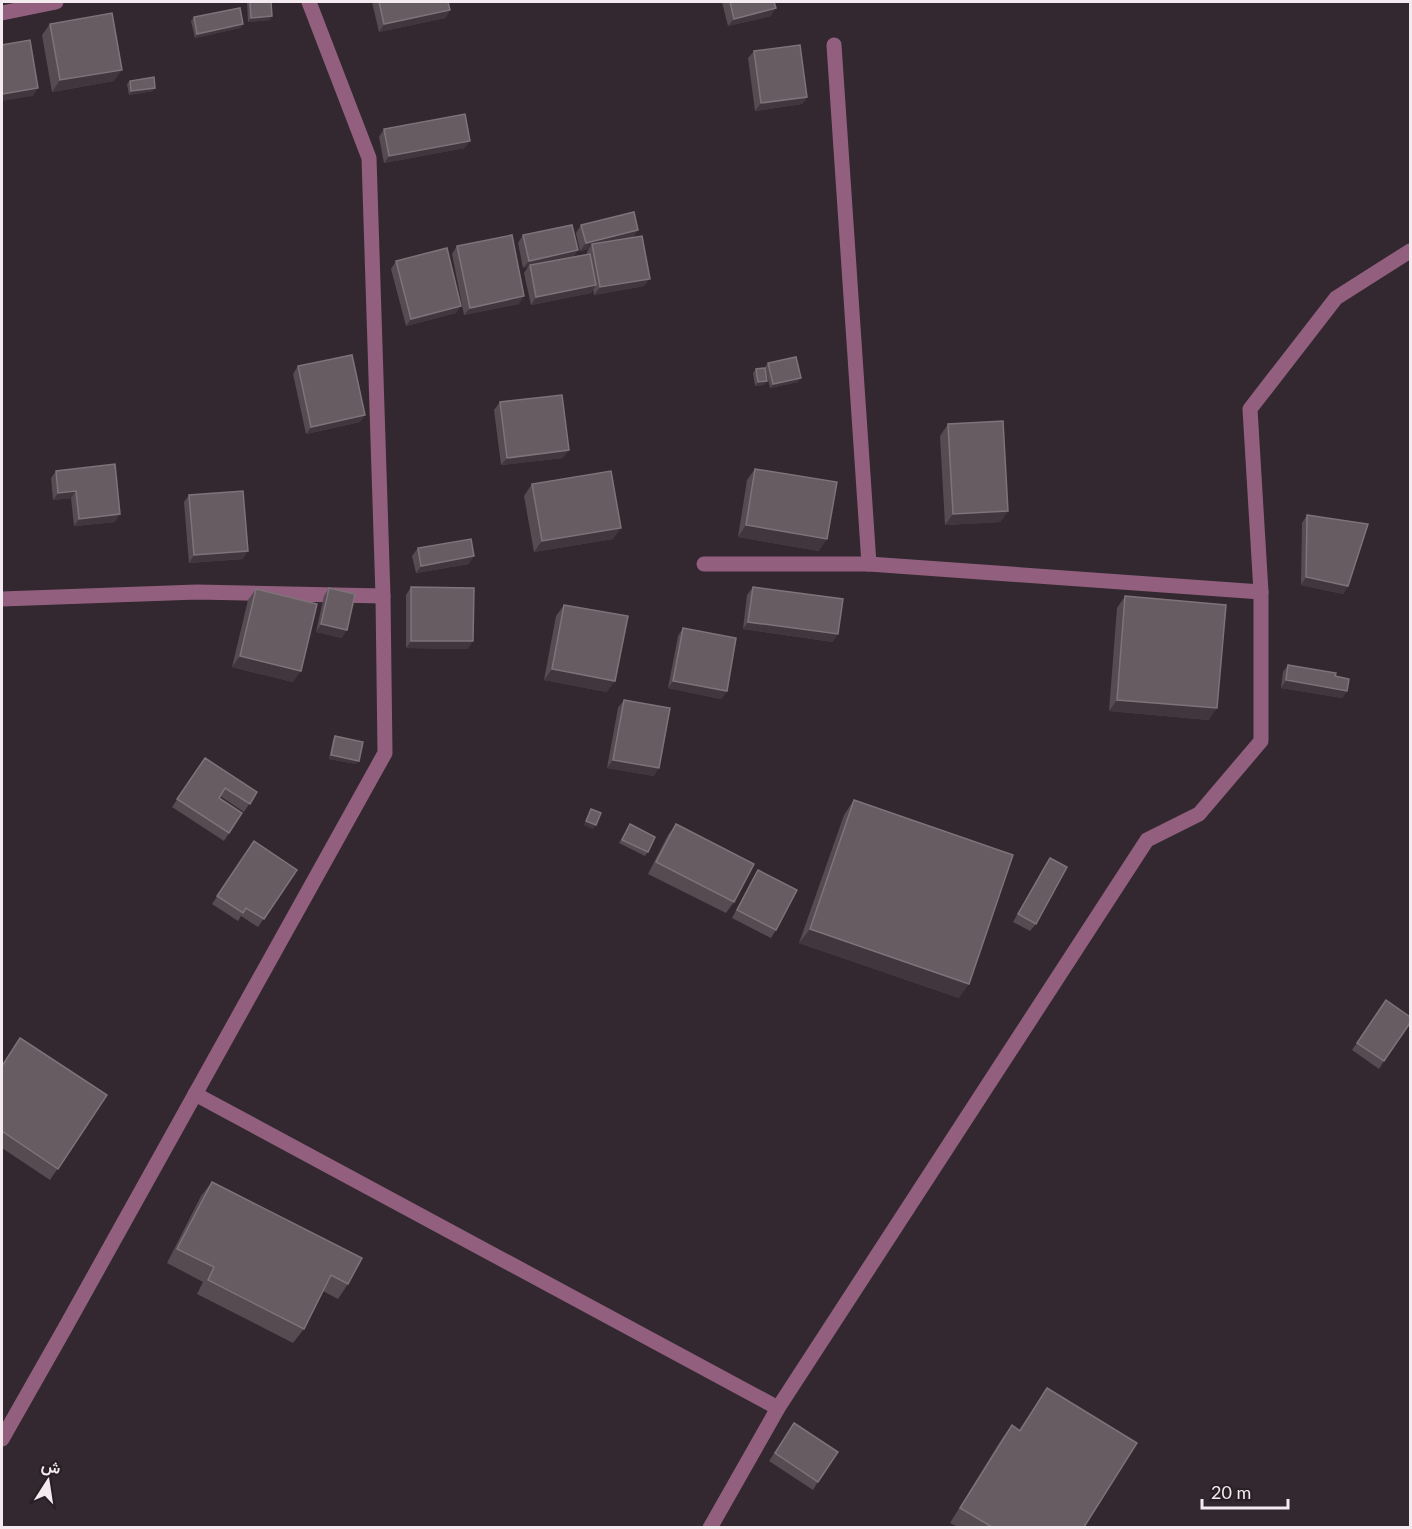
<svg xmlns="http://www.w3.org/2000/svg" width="1412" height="1529" font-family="Lato,Vazirmatn,sans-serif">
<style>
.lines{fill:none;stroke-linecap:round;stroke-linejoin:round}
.minor{stroke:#92607e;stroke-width:15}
.wall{fill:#574b52}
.shaded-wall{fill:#41363d}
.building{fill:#685c63;stroke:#7d7379;stroke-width:1.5}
</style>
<rect width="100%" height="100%" fill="#33282f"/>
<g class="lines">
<g class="minor">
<path d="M2,13L56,2"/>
<path d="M834,45L869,564"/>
<path d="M704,564H869L1261,592"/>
<path d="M2,599L197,592L383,596"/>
<path d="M195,1094L778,1408"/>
<path d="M2,1439L65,1328L385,753L383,596L369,158L309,2"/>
<path d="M710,1528L778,1408L1147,840L1199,814L1261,741V592L1250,409L1336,298L1410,251"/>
</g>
</g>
<g class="wall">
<path d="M247,2H271L270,20L248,22Z"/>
<path d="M372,2H448L450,10L445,18L379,32Z"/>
<path d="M722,2H774L771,16L728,26Z"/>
<path d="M194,17L243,24L240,28L195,38L191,21Z"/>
<path d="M50,24L114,81L52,92L42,35Z"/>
<path d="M754,51L807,97L802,104L755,111L748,58Z"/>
<path d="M130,81L153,91L129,95L127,84Z"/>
<path d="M384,129L465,148L384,163L379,137Z"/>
<path d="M581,225L633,237L644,286L594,295L593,289L591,293L531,305L524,273L528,267L523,268L518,243L523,235L578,250L573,257L587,254V252L589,249L580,251L576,233Z"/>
<path d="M457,246L519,304L464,315L452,254Z"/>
<path d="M396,261L456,313L406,326L391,269Z"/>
<path d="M768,363L798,382L770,388L765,367Z"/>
<path d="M298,366L365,415L360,422L306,434L293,374Z"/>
<path d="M756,369L767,381L764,385L755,386L753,373Z"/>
<path d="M500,402L563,458L501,465L494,410Z"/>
<path d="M948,424L1008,511L1000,522L945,525L940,436Z"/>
<path d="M755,469L819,551L738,537L747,480Z"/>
<path d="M56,471L115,522L74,526L71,498L53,500L51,478Z"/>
<path d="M532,484L613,539L534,552L524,496Z"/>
<path d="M189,495L243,559L189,563L184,502Z"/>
<path d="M1307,515L1348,586L1343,594L1301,585L1302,523Z"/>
<path d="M418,548L469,564L416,573L412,556Z"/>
<path d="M411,587L468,649L406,648V595Z"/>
<path d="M753,587L833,642L743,629L747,595Z"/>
<path d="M329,588L342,638L316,632L324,596Z"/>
<path d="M256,589L293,682L232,667L248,600Z"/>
<path d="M1125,596L1209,720L1109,711L1117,608Z"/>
<path d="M564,605L607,692L544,680L556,616Z"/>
<path d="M683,628L727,691L721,699L668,688L678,636Z"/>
<path d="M1288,665L1335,676L1347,691L1342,698L1281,688L1283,672Z"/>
<path d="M624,700L654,776L607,768L618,708Z"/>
<path d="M335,736L356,764L329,759L333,740Z"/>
<path d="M205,758L257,792L244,812L220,796L219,798L242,813L224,841L172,807Z"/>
<path d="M854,800L959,998L799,943L844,815Z"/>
<path d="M630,824L648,852L645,856L619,843Z"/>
<path d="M676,824L734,902L726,913L648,874L668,835Z"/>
<path d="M254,841L297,870L258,927L241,916L238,921L212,904Z"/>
<path d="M1050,858L1036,924L1030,931L1013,922L1045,865Z"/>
<path d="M758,870L776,930L771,938L732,918L753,878Z"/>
<path d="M1386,1000L1384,1061L1379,1069L1352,1050Z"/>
<path d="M2,1065L107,1095L50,1180L2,1148Z"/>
<path d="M212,1182L348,1284L338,1299L323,1291L304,1329L293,1343L197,1294L203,1282L167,1263L201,1196Z"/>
<path d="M1047,1388L1084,1527H958L950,1523L1001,1440L1012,1425L1019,1430Z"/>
<path d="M794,1423L818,1482L813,1490L769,1461Z"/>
</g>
<g class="shaded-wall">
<path d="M776,8L771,16L728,26L734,19Z"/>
<path d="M450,10L445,18L379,32L384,24Z"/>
<path d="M272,16L270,20L248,22L251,18Z"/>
<path d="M243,24L240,28L195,38L197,34Z"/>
<path d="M122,70L114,81L52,92L60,80Z"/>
<path d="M38,88L33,96L2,101V94Z"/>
<path d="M155,88L153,91L129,95L131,91Z"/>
<path d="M807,97L802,104L755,111L761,103Z"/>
<path d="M470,141L465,148L384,163L389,156Z"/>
<path d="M638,230L633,238L592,244L589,249L580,251L586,243Z"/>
<path d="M578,250L572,258L530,265L528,267L523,268L529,261Z"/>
<path d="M650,279L644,286L594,295L600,287Z"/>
<path d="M596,285L591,293L531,305L536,297Z"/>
<path d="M524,296L519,304L464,315L470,308Z"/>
<path d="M461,306L456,313L406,326L411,319Z"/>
<path d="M801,378L798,382L770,388L773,384Z"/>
<path d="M767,381L764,385L755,386L758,382Z"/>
<path d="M365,415L360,422L306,434L311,427Z"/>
<path d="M569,450L563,458L501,465L507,458Z"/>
<path d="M76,491L71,498L53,500L58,493Z"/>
<path d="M1008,511L1000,522L945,525L953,514Z"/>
<path d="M120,514L115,522L74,526L79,519Z"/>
<path d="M746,525L827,539L819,551L738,537Z"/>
<path d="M621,528L613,539L534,552L542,541Z"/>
<path d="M248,551L243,559L189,563L194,555Z"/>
<path d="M474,556L469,564L416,573L421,566Z"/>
<path d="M1306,577L1348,586L1343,594L1301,585Z"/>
<path d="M748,622L838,634L833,642L743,629Z"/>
<path d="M321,624L347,630L342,638L316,632Z"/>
<path d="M411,641H473L468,649L406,648Z"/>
<path d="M240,656L301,671L293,682L232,667Z"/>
<path d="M552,669L615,681L607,692L544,680Z"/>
<path d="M1286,680L1347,691L1342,698L1281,688Z"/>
<path d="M673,681L727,691L721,699L668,688Z"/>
<path d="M1117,700L1217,708L1209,720L1109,711Z"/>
<path d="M331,755L359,761L356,764L329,759Z"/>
<path d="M613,760L659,768L654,776L607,768Z"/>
<path d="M586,821L596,825L593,829L583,825Z"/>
<path d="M810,929L969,984L959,998L799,943Z"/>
</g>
<g class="building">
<path d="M250,2H271L272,16L251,18Z"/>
<path d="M379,2H448L450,10L384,24Z"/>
<path d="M730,2H774L776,8L734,19Z"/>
<path d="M240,8L243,24L197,34L194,17Z"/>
<path d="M112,13L122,70L60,80L50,24Z"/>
<path d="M30,40L38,88L2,94V45Z"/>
<path d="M800,45L807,97L761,103L754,51Z"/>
<path d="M154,77L155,88L131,91L130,81Z"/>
<path d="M465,114L470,141L389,156L384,129Z"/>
<path d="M634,212L638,230L586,243L581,225Z"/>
<path d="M572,225L578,250L529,261L523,235Z"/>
<path d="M512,235L524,296L470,308L457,246Z"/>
<path d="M642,236L650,279L600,287L592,244Z"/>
<path d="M447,248L461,306L411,319L396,261Z"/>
<path d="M590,254L596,285L536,297L530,265Z"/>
<path d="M352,355L365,415L311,427L298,366Z"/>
<path d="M796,357L801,378L773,384L768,363Z"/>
<path d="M765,368L767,381L758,382L756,369Z"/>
<path d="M562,395L569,450L507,458L500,402Z"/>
<path d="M1003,421L1008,511L953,514L948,424Z"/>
<path d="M115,464L120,514L79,519L76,491L58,493L56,471Z"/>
<path d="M755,469L837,482L827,539L746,525Z"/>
<path d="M611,471L621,528L542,541L532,484Z"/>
<path d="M243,491L248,551L194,555L189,495Z"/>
<path d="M1307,515L1368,524L1348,586L1306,577Z"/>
<path d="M471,539L474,556L421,566L418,548Z"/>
<path d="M411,587L474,588L473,641H411Z"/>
<path d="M753,587L843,599L838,634L748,622Z"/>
<path d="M329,588L355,594L347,630L321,624Z"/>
<path d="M256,589L317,604L301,671L240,656Z"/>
<path d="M1125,596L1226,605L1217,708L1117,700Z"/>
<path d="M564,605L628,616L615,681L552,669Z"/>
<path d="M683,628L736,638L727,691L673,681Z"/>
<path d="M1288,665L1336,673L1335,676L1349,679L1347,691L1286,680Z"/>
<path d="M624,700L670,708L659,768L613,760Z"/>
<path d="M335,736L363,742L359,761L331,755Z"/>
<path d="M205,758L257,792L250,804L225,788L219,798L242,813L229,833L177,799Z"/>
<path d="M854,800L1013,855L969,984L810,929Z"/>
<path d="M591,809L601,813L596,825L586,821Z"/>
<path d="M630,824L655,837L648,852L622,840Z"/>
<path d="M676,824L754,864L734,902L656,862Z"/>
<path d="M254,841L297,870L264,919L246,908L243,913L217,896Z"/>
<path d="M1050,858L1067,867L1036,924L1018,914Z"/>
<path d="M758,870L797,890L776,930L737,910Z"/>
<path d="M1386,1000L1410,1017V1023L1384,1061L1357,1043Z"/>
<path d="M20,1038L107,1095L58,1169L2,1131V1066Z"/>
<path d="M212,1182L362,1258L348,1284L331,1275L304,1329L208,1280L214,1267L177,1249Z"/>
<path d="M1047,1388L1137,1443L1084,1527H992L960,1508L1012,1425L1020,1431Z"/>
<path d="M794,1423L838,1452L818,1482L775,1453Z"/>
</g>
<rect width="1412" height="1529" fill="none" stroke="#f3ebf0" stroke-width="6"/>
<g transform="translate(48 1481) rotate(12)" stroke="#291f25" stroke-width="4.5" paint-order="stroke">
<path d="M0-4.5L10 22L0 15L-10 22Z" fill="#f3ebf0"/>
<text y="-9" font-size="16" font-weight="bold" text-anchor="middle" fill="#f3ebf0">ش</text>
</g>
<path d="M1202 1499v9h86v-9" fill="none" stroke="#f3ebf0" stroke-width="3"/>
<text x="1211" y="1499" font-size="18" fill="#f3ebf0" stroke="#291f25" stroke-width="4.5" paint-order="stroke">20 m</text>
</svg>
